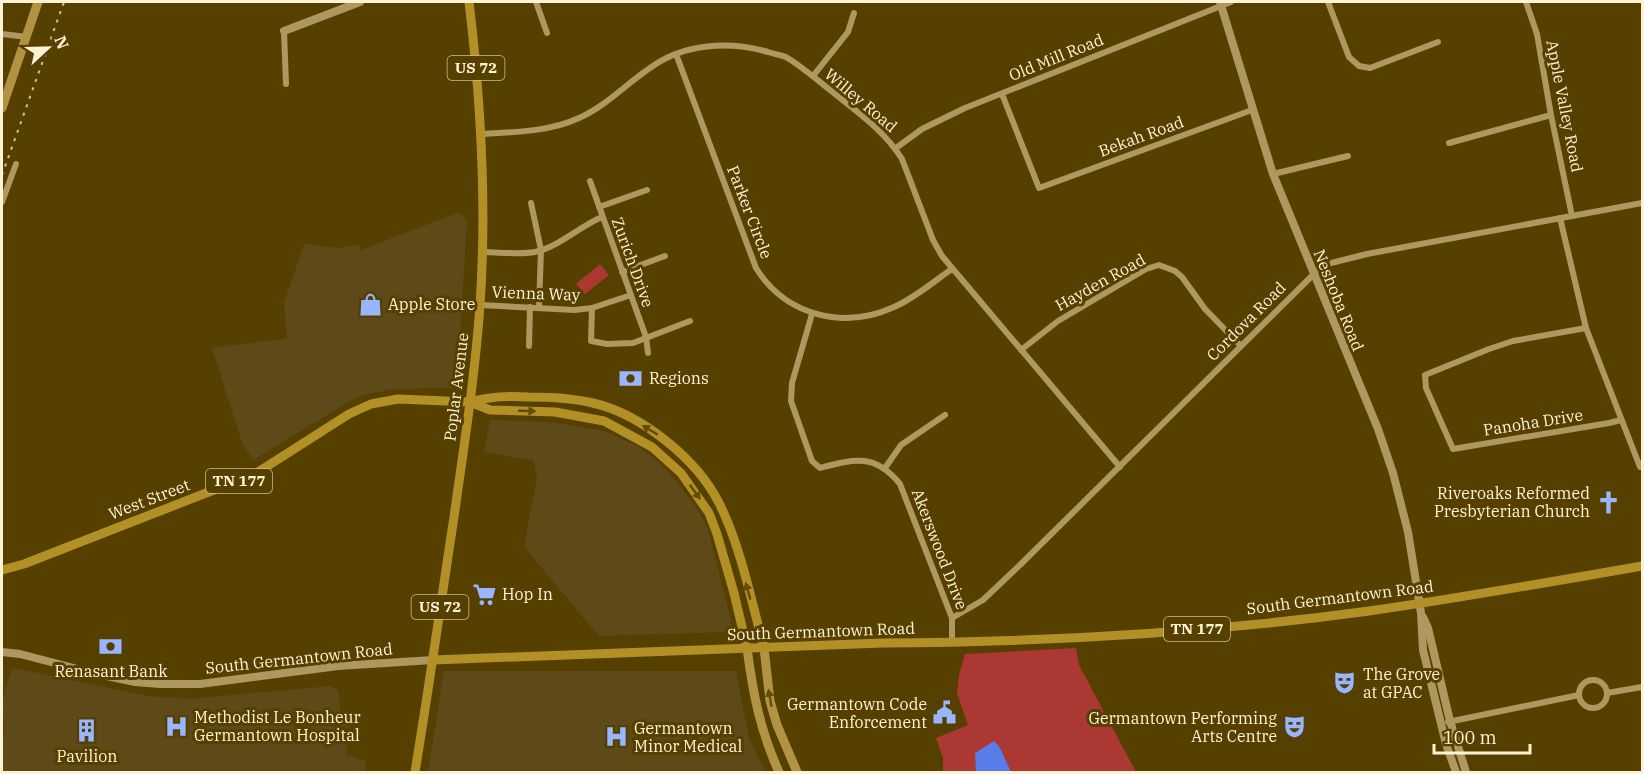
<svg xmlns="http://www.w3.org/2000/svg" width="1644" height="774" font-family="'IBM Plex Serif',serif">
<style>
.built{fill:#5d4a18}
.green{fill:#ab3832}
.water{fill:#587de8}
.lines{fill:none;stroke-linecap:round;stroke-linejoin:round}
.minor{stroke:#af9760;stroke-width:6}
.tertiary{stroke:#af9760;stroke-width:8}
.secondary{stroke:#b19343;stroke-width:9}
.primary{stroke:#b39026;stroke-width:9}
.rail{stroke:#d2c29c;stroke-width:2;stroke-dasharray:3 6;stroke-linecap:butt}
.oneway{fill:#644c06}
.oneway2{fill:#644c0a}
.labels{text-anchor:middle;stroke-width:6;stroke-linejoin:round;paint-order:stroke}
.shield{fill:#564000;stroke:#ccbd96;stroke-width:1.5}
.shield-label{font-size:15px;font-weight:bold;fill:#fff2d6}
.street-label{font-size:16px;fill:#fff2d6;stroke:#564000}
.poi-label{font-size:16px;fill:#fff2d6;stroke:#564000;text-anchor:start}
</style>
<rect width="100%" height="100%" fill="#564000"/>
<g class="built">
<path d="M457,213L463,215L467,222L457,382L453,388L393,389L363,395L345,404L253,460L242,443L212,348L287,338L284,303L304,244L340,248L358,245L361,250Z"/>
<path d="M490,420L550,422L599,430L616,436L639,447L657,461L674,478L698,510L708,529L730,616L731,626L727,632L599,636L524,547L537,477L533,460L484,452Z"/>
<path d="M14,668L147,696L188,699L331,686L338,690L341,715L349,719L346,755L366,761L365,772H2V734L5,733L2,704L10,674Z"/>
<path d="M444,671H736L749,739L766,772H428Z"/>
</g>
<g class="green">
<path d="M600,264L609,275L585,294L576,284Z"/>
<path d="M1076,648L1079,665L1136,772H943V758L936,738L968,725L957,693L959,675L965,654Z"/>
</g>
<path class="water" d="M994,741L999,746L1011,772H976L975,753Z"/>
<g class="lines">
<g class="minor">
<path d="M536,2L547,33"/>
<path d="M1328,2L1349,57L1359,66L1370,68L1438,42"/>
<path d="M1526,2L1537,34L1551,115L1572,216"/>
<path d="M284,31L286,84"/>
<path d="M2,34L27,37"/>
<path d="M676,54L756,268C786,316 844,330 894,307C915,298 934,281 952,269"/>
<path d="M813,76L848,32L854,13"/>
<path d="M1002,94L1039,188L1252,110"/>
<path d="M481,134C513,132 549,132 579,118C606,106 626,84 650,68C684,43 729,41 768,52C774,54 781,55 786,57C801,66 816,79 830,90C856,111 884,130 902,159L933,240L942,256L1120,467"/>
<path d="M1449,143L1551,115"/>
<path d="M896,148L922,129L965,108L1231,2"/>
<path d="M1273,174L1348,156"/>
<path d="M590,181L646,337L648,353"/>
<path d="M2,202L16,164"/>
<path d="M531,203L541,250L539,308"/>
<path d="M599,207L647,190"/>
<path d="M1560,218L1586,328L1640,467"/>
<path d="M482,252C499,252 518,255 535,252C559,247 580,226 602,217"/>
<path d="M622,272L665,256"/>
<path d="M480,305L574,310L592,308L631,295"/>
<path d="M592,308L591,341L607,344L633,343L690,321"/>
<path d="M812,314L792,383L791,401L812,461L820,468C854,459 875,453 900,484L952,618V643"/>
<path d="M1586,328L1513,341L1489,349L1425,375L1426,388L1453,449L1609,423L1621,420"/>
<path d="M529,346L530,307"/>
<path d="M1021,350L1058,321L1146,269L1159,265L1175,271L1182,277L1205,309L1240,345"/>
<path d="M885,468L901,445L945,415"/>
<path d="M952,618L983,600L1022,563L1323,265L1367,254L1642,203"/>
<circle cx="1593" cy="694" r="14"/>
<path d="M1607,693L1642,687"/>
<path d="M1448,722L1579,695"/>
</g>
<g class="tertiary">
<path d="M1220,2L1273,174L1378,429L1393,473L1408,532L1421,613L1423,650L1446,744L1456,772"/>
<path d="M284,31L360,2"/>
<path d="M1423,617L1428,628L1450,721L1466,772"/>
<path d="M2,652L20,654L93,673L135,682L160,684H200L338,666L433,660"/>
</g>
<g class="secondary">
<path d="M2,108L38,2"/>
<path d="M747,648C753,694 760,730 779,772"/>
<path d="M764,648L770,701L777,725L797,772"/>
</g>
<g class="primary">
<path d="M470,402C492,396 507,396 529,397C551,397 572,398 593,403C641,414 697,459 719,503C740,544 752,603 764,648"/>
<path d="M2,570L24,564L255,474L349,414L371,404L398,399L470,402L490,410L555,412L604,421L652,447L681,473L709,513L717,534L734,593L747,648"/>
<path d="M433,660L883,643C1045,642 1208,633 1369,611C1460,598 1551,582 1642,566"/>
<path d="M415,772C429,687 441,602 454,517C464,446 475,376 480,305C487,204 481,102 469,2"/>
</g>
<path class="rail" d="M2,175L64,2"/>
</g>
<defs><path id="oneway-solid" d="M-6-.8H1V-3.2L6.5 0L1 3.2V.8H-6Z" transform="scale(1.5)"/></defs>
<g class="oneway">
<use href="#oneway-solid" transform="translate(527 411) rotate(2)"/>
<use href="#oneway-solid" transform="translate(650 430) rotate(-149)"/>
<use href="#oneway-solid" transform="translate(695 492) rotate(54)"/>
<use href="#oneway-solid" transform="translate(748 591) rotate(-106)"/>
</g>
<use class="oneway2" href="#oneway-solid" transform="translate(770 698) rotate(-100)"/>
<defs>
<symbol id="shop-bare" viewBox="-9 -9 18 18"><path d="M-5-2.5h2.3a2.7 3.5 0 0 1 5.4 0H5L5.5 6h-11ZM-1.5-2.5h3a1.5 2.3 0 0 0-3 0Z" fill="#98b5fd" stroke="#564000" stroke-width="2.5" paint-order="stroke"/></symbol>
<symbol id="bank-bare" viewBox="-9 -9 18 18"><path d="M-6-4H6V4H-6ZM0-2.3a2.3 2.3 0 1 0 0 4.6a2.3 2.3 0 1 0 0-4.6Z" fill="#98b5fd" stroke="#564000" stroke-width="2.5" paint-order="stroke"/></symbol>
<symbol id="church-bare" viewBox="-9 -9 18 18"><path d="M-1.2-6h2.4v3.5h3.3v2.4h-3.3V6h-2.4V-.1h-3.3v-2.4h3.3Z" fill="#98b5fd" stroke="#564000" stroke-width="2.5" paint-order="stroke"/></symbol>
<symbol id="supermarket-bare" viewBox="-9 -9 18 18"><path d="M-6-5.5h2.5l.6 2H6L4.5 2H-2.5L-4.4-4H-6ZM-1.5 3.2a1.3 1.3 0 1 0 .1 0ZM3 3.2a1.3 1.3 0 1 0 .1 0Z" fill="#98b5fd" stroke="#564000" stroke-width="2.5" paint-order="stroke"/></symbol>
<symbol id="theatre-bare" viewBox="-9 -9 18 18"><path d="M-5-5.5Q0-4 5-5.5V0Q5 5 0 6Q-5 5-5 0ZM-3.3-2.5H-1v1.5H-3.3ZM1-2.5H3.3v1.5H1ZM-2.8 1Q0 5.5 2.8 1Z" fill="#98b5fd" stroke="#564000" stroke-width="2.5" paint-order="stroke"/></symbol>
<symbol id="civic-bare" viewBox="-9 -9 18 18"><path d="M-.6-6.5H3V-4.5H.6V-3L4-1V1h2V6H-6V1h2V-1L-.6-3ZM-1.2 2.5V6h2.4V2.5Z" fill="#98b5fd" stroke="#564000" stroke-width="2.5" paint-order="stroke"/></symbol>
<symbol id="hospital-bare" viewBox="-9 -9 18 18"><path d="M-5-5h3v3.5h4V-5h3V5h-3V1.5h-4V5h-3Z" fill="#98b5fd" stroke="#564000" stroke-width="2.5" paint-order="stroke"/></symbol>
<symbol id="building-bare" viewBox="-9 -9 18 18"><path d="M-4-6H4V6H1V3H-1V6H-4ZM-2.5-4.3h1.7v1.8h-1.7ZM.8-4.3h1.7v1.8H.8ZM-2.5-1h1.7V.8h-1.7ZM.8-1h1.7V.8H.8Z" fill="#98b5fd" stroke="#564000" stroke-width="2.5" paint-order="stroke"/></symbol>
</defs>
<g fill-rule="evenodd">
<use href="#shop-bare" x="354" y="288" width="33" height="33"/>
<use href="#bank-bare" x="614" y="362" width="33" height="33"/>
<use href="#church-bare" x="1592" y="486" width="33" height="33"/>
<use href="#supermarket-bare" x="468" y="578" width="33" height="33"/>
<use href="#bank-bare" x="94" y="630" width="33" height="33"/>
<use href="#theatre-bare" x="1328" y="666" width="33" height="33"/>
<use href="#civic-bare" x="928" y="696" width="33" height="33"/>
<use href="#hospital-bare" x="160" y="710" width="33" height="33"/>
<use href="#theatre-bare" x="1278" y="710" width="33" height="33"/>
<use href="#building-bare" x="70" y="714" width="33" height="33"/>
<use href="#hospital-bare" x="600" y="720" width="33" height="33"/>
</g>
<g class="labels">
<g class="shield">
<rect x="447.5" y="56" width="57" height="24" rx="4.5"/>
<rect x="206" y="469" width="66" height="24" rx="4.5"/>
<rect x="411.5" y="595" width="57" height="24" rx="4.5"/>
<rect x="1164" y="617" width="66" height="24" rx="4.5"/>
</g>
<g class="shield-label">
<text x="476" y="73">US 72</text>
<text x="239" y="486">TN 177</text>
<text x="440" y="612">US 72</text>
<text x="1197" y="634">TN 177</text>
</g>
<g class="street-label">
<text transform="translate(1056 57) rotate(-22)" y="6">Old Mill Road</text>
<text transform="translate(861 100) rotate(40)" y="6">Willey Road</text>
<text transform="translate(1565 106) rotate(79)" y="6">Apple Valley Road</text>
<text transform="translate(1141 136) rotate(-20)" y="6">Bekah Road</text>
<text transform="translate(750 212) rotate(69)" y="6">Parker Circle</text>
<text transform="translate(633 262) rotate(70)" y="6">Zurich Drive</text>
<text transform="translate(1100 282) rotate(-29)" y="6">Hayden Road</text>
<text transform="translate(536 293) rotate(2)" y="6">Vienna Way</text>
<text transform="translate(1339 300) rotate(68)" y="6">Neshoba Road</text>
<text transform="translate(1246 321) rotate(-45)" y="6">Cordova Road</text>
<text transform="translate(456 387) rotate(-83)" y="6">Poplar Avenue</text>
<text transform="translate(1533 422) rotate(-9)" y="6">Panoha Drive</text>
<text transform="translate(149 499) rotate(-21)" y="6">West Street</text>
<text transform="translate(940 549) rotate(69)" y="6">Akerswood Drive</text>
<text transform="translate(1340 597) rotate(-7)" y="6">South Germantown Road</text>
<text transform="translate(821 631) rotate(-2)" y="6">South Germantown Road</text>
<text transform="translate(299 658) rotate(-6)" y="6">South Germantown Road</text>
</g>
<g class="poi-label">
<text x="388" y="310">Apple Store</text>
<text x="649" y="384">Regions</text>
<text x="1590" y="499" text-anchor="end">Riveroaks Reformed<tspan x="1590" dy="18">Presbyterian Church</tspan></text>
<text x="502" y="600">Hop In</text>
<text x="111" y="677" text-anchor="middle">Renasant Bank</text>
<text x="1363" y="680">The Grove<tspan x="1363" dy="18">at GPAC</tspan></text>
<text x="927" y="710" text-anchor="end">Germantown Code<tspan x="927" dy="18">Enforcement</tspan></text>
<text x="194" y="723">Methodist Le Bonheur<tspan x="194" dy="18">Germantown Hospital</tspan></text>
<text x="1277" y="724" text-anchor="end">Germantown Performing<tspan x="1277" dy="18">Arts Centre</tspan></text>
<text x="634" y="734">Germantown<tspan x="634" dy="18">Minor Medical</tspan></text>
<text x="87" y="762" text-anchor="middle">Pavilion</text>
</g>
</g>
<rect width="1644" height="774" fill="none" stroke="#fff2d6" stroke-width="6"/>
<g transform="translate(48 48) rotate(68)" stroke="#564000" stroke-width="4.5" paint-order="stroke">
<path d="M0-4.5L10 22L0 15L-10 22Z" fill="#fff2d6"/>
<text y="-9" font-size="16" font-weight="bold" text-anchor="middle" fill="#fff2d6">N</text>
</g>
<path d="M1434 744v9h96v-9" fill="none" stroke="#fff2d6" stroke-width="3"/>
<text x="1443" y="744" font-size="18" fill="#fff2d6" stroke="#564000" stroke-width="4.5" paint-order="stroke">100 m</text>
</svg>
